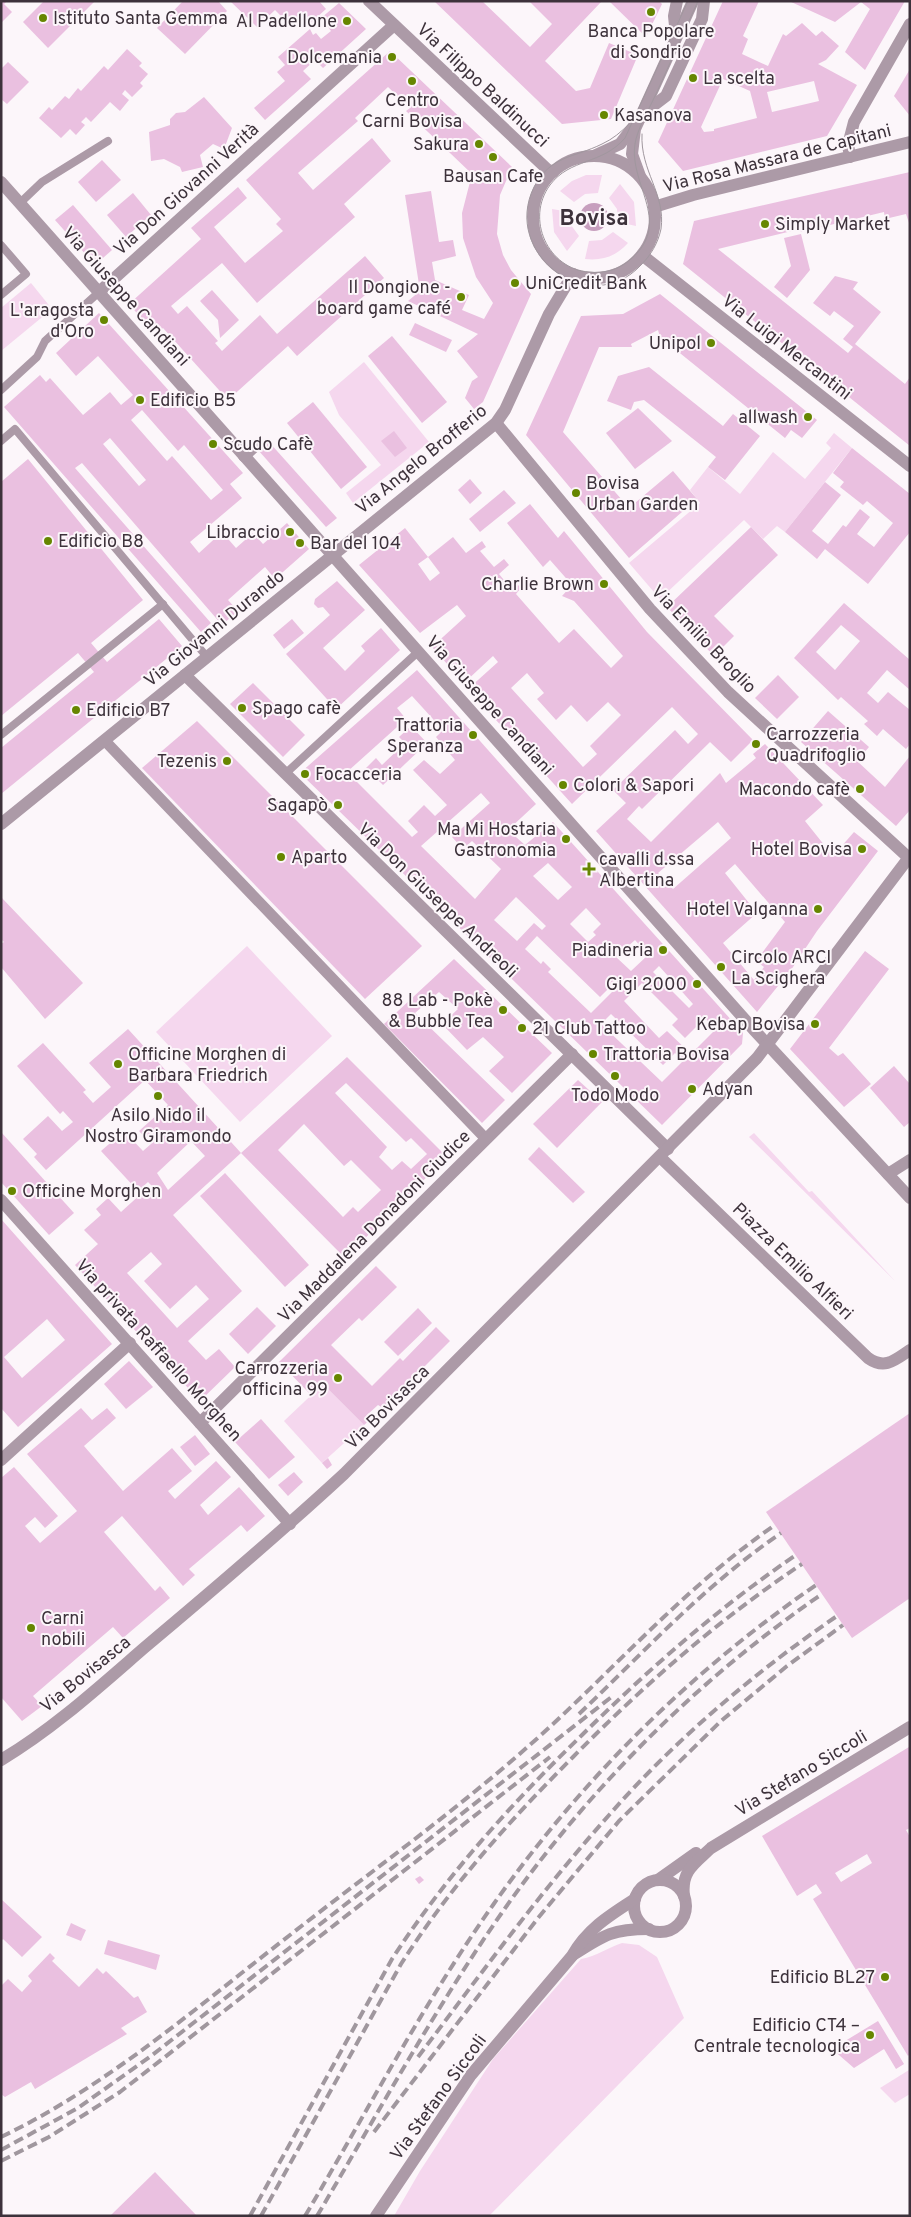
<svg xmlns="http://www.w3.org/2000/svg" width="911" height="2217" font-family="Overpass,sans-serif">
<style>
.green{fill:#f5d7ee}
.water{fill:#c79fbe}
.building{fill:#eac0e0;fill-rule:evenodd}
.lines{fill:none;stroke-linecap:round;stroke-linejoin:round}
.service{stroke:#ac9aa7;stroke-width:8}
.pedestrian{stroke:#ac9aa7;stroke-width:11}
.minor{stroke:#ac9aa7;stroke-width:12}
.tertiary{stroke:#ac9aa7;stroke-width:12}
.tram{stroke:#a0979e;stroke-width:1}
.rail{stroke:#a0979e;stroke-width:4;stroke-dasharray:10 5;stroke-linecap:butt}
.poi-dot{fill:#668600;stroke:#fcf6fa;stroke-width:2}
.labels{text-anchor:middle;stroke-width:4;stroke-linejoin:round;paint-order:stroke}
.poi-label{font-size:18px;fill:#3d323b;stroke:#fcf6fa;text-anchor:start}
.street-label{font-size:18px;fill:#3d323b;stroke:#fcf6fa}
.district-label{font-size:22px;font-weight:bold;fill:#3d323b;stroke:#fcf6fa}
</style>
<rect width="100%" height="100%" fill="#fcf6fa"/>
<g class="green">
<path d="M586,175H602L598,193L585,194L574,202L560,191L572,181Z"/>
<path d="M620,184L634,202L636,226L618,222L617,209L609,198Z"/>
<path d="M552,209L570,212L571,225L579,236L567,251L554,232Z"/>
<path d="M613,232L628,243C616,256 603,261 585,259L589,241L602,240Z"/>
<path d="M31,283L52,309L1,351V308Z"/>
<path d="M364,362L429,442L353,503L346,493L381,465L339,415L329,392Z"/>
<path d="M834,433L852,448L785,532L777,526L763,539L744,520L660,599L629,563L700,503L690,490L708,467L740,494L773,452L805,479L831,448L826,443Z"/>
<path d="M247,946L332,1036L240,1122L156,1032Z"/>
<path d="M754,1133L809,1192L812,1191L895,1281L749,1137Z"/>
<path d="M323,1384L364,1425L322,1463L284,1421Z"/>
<path d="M622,1943L639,1945L657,1957L684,2018L489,2216H394L420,2171L493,2059L581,1959C597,1956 607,1948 622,1943Z"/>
<path d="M909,2070L910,2094L895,2103L880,2088Z"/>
</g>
<circle class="water" cx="594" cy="217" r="14"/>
<g class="building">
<path d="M1,1H7L4,4L12,12L1,23Z"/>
<path d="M44,1H95L48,48L23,22Z"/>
<path d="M183,1H218L227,11L185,54L157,28Z"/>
<path d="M230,1H319L326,9L305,28L300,23L296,26L289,18L285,20L275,10L257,27Z"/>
<path d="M434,1H482L530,47L552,24L529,1H602L545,61L576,91L590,88L609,43L638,55L611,119L562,124Z"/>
<path d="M609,1H659L662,4L646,37Z"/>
<path d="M723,1H759L743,36L748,39L742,54L768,66L783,34L786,36L802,23L816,36L822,31L839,46L826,60L818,64L857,85L827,136L683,171L658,142ZM723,79L750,91L757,118L714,129V131L704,132L701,127ZM814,81L819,101L772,112L767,92Z"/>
<path d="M789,1H905L865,70L845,52L870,9L861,2L835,22Z"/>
<path d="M339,3L366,29L323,68L315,60L303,71L311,79L265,120L254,108L285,81L277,72L285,65L278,57L310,29L313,35L316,33L321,39L331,31L321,18Z"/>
<path d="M127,49L142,63L139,66L148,74L140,83L143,86L132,97L125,90L122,94L129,100L120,111L110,102L91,122L86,117L81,122L85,125L76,135L70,129L61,138L39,118L49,107L52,110L65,96L69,99L78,88L81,91L104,66L108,70Z"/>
<path d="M390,51L512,167L500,195L497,234L503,255L511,270L531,294L483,402L474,409L465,398L472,381L478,377L457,351L478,334L408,301L420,291L405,195L431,191L439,242L453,240L456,256L432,262L435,280L469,295L462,310L484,319L493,303L476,277L463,238L462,213L472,174L406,111L410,108L388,87L355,118L358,121L298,173L313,190L372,138L391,161L344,204L355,217L257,303L222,263L171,306L178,314L187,306L218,341L215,343L222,351L260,315L277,334L365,256L384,278L297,356L288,346L228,400L163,328L155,334L129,304L201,239L191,228L238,187L247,198L214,227L245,263L283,231L276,224L281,219L246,180Z"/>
<path d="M8,62L29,82L7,104L1,99V69Z"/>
<path d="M910,69V116L894,96Z"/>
<path d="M204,97L232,128L224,149L213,144L200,155L203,167L182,172L180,167L164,159L151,161L149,132L170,125V119L176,113L185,112Z"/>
<path d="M102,160L121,180L96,202L78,182Z"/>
<path d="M910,172V226L906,214L885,219L884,212L801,232L800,229L718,249L848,353L853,347L843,339L854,326L834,311L830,316L813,303L835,276L858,282L853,289L881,312L855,344L905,384L910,377V446L683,264L694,221Z"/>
<path d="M133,193L151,215L126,237L107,215Z"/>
<path d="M73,205L112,250L95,265L55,220Z"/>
<path d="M801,234L810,270L787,298L774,287L791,266L784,238Z"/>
<path d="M212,290L239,320L220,338L218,320L200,301Z"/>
<path d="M660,294L817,420L802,438L791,430L785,438L660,337L658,330L631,344L632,347H599L563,432L629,508L673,471L697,499L629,558L526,435L581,316L623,314Z"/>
<path d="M99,313L243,473L230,484L242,498L190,542L199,553L222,532L236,548L253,533L263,544L287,523L309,549L275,579L265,567L228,600L238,611L222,625L82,463L75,468L211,623L201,632L4,407L40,375L46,382L50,378L83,415L110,392L121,405L133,395L98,356L76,376L56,353ZM142,410L178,451L184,445L223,490L211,500L172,456L167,461L131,420ZM110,438L146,480L139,486L103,444Z"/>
<path d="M415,323L452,340L446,352L409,335Z"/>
<path d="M392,336L447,402L422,423L368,356Z"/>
<path d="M649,367L723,426L733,414L760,436L725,480L708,467L716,457L644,400L634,402L631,410L607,401L618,376Z"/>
<path d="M313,402L367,467L341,489L287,423Z"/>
<path d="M638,408L672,441L635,469L606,433Z"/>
<path d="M394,431L407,448L395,457L381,441Z"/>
<path d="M269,442L337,518L326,527L259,451Z"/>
<path d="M852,448L910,494V532L868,584L825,549L817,559L785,532L825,482L841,495L812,531L828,544L843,525L846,527L860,509L870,517L857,534L874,547L893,523L867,501L863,505L840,487L844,482L833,473Z"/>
<path d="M28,459L143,600L91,643L107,662L159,619L182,646L1,794V748L94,672L78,653L1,716V482Z"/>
<path d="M470,479L482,493L470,504L458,490Z"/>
<path d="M504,490L516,503L480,532L469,519Z"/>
<path d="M530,504L558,538L564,531L647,632L753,740L731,762L710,742L642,809L639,806L627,819L651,842L720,773L726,783L756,758L753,754L765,744L823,805L805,821L833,856L854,832L878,851L817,931L791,970L757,1012L596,831L626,803L613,790L675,730L688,744L698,734L672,707L572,804L468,689L498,662L493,656L464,683L432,647L466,616L457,605L420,633L359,565L405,528L428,557L418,564L430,581L440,573L428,557L453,537L466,553L482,541L486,547L480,551L494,567L504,559L509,565L499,574L512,590L518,585L521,588L516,594L559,643L574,629L611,668L623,656L574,601L562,596L572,585L550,560L543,567L507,523ZM527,673L544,693L537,699L556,720L571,705L587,722L608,702L621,715L590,746L597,754L583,767L511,688ZM718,822L731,838L673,889L658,873ZM735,864L785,922L756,961L764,967L754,980L723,943L757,913L725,873Z"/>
<path d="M751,527L778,555L714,616L734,636L714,656L667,607Z"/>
<path d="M337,581L365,610L323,648L345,671L365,651L361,646L381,628L400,650L336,709L286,654L330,615L323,607L318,608L314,604L315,599Z"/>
<path d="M844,603L910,660V690L887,670L867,693L878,703L888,692L910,710V744L906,749L883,729L877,736L864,724L868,721L841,697L838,700L794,658ZM841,625L860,641L835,670L816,652Z"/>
<path d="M292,619L304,633L284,649L273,635Z"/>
<path d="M417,670L536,804L508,830L525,845L553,822L743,1033L742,1044L662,1125L300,773ZM412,696L443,730L436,737L455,760L440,774L424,760L413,770L447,805L435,816L424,805L408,821L418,832L412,837L347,772L406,719L397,708ZM481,793L490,803L452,837L463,849L472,841L501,869L475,899L421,846ZM548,863L572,887L558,900L533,876ZM516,897L546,926L542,930L534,923L517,941L494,920ZM586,908L601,924L593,932L596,935L588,942L570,924ZM537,936L600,997L610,987L614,990L591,1013L548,972L551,969L543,961L541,964L525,949ZM635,940L648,955L631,971L616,957ZM659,966L693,1004L689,1008L653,972ZM642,983L678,1019L672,1025L685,1038L705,1018L714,1028L713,1032L691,1054L667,1031L659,1038L624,1001ZM611,1014L663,1065L675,1053L683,1061L662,1082L601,1024Z"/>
<path d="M778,675L799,697L777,719L755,698Z"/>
<path d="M253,683L305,735L283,757L230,704Z"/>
<path d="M828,711L869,747L857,761L885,787L910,756V810L896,826L801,742Z"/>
<path d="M197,721L422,946L365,999L142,768Z"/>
<path d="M411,726L427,743L383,785L366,768L376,758L382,765L405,743L399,737Z"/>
<path d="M1,897L83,983L45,1019L1,967V944L4,942L1,939Z"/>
<path d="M865,951L889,969L829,1048L838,1056L843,1053L871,1084L844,1107L790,1049Z"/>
<path d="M454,959L552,1053L512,1093L489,1071L504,1057L483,1037L467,1050L442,1024L458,1009L439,992L415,1013L505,1100L482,1123L384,1024Z"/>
<path d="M128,1029L241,1153L173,1215L242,1291L188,1341L206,1360L219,1349L235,1367L200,1401L75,1265L98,1244L84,1230L101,1215L96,1209L108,1198L121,1212L143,1192L146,1195L154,1188L148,1182L138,1191L101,1151L124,1131L143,1151L151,1144L139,1131L168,1105L145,1080L46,1170L34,1157L37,1154L23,1139L48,1116L62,1131L73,1122L63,1111L60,1114L17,1066L43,1043L86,1090L83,1092L93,1103L111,1087L89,1063ZM191,1141L205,1156L168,1190L157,1173ZM151,1252L162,1264L144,1281L170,1309L196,1285L209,1299L177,1328L127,1273Z"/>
<path d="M347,1057L447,1157L345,1258L241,1153ZM346,1083L406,1142L411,1138L427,1154L411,1169L402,1161L392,1170L379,1157L387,1147L335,1093ZM304,1124L344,1166L351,1160L381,1190L358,1212L353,1207L343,1217L278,1150Z"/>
<path d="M894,1066L910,1084V1122L904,1127L870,1088Z"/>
<path d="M578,1080L602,1102L557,1148L533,1124Z"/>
<path d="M1,1132L74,1213L49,1235L1,1182Z"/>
<path d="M539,1147L585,1192L573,1203L528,1159Z"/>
<path d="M225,1173L309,1265L285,1287L200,1196Z"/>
<path d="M1,1219L112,1344L18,1427L1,1408ZM47,1319L65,1340L22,1378L4,1357Z"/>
<path d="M376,1266L397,1287L362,1321L359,1318L331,1345L372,1386L400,1358L403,1361L436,1327L450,1341L383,1408L378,1405L368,1414L370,1420L364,1425L323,1384L311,1395L279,1362Z"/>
<path d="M257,1307L276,1326L248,1354L229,1334Z"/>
<path d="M418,1308L432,1323L398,1356L384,1342Z"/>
<path d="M129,1361L153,1387L126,1409L104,1384Z"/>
<path d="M81,1408L92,1420L107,1408L116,1418L84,1446L123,1491L172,1448L192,1471L168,1491L175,1499L216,1461L231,1477L200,1505L208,1515L239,1487L265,1516L247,1532L241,1525L189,1569L195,1575L183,1586L122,1516L104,1532L155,1591L160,1586L170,1598L123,1638L113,1627L33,1696L42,1706L22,1721L1,1697V1478L14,1467L58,1516L45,1528L35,1517L25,1526L40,1543L77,1511L27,1454Z"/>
<path d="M910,1413V1598L852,1638L766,1512Z"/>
<path d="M261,1419L295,1457L269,1479L235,1442Z"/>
<path d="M195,1435L210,1454L195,1466L180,1447Z"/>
<path d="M328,1458L332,1465L327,1469L322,1463Z"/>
<path d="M294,1472L303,1482L288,1496L278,1485Z"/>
<path d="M909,1747L910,1828L906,1830L910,1837V2054L908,2056L813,1899L822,1893L816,1884L797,1896L762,1836ZM867,1854L872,1863L841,1882L835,1873Z"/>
<path d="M420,1876L424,1880L419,1884L415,1879Z"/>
<path d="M1,1899L42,1937L22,1957L3,1939L1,1941Z"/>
<path d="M71,1923L86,1930L81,1941L66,1935Z"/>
<path d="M108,1940L160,1955L156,1970L104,1954Z"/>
<path d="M50,1953L55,1958L52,1961L79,1987L97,1968L103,1974L106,1971L134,1998L138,1996L147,2012L121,2028L127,2034L35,2089L31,2082L5,2097L1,2094V1986L8,1979L22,1992L32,1981L28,1976Z"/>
<path d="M878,2021L904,2064L896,2069L884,2049L854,2068L832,2049Z"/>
<path d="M155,2172L197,2216H110Z"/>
</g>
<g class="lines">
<g class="service">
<path d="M20,203L42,182L108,141"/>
<path d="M1,245L26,274L1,295"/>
<path d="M1,390L37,357L45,341L98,293"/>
<path d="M1,441L15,429L207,657"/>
<path d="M1,735L163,604"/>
<path d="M285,774L419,651"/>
</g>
<path class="pedestrian" d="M107,743L486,1139"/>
<g class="minor">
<path d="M369,1L547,169L553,172"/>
<path d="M850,157L848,145L854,122L910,24"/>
<path d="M1,182L755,1031L910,1198"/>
<path d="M654,207L693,195L910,142"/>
<path d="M98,293L394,25"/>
<path d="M244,456L255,446"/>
<path d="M185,675L668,1149"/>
<path d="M660,1157L868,1358C885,1370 895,1360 910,1350"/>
<path d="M888,1174L910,1160"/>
<path d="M1,1200L290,1524"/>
<path d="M200,1423L572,1054"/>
<path d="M1,1460L130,1343"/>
<path d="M658,1880L696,1853"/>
<circle cx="660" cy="1906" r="26"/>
<path d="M684,1896C681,1871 694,1864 711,1848L910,1727"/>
<path d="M573,1955C604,1935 612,1929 649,1929"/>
<path d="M376,2216L471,2075L572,1956C587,1929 610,1915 635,1899"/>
</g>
<g class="tertiary">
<path d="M676,35L674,16L677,1"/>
<path d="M596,155L620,144L645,112L666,96L702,19L704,1"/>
<circle cx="594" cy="217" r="61"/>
<path d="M640,176L632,154L635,129L693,1"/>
<path d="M642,255L910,466"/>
<path d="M496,423L650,609L728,692L909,858"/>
<path d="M1,824L496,423L505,410L549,314L573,274"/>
<path d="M1,1760C53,1729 99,1687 144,1648C212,1591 279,1534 344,1474L757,1058L910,856"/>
</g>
<g class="tram">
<path d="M688,1L625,138C602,165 570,158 550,185C525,219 548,269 589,272C605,274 620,269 631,259C675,221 625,182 636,139C640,124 649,109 656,94C670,63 684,32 698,1"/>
<path d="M629,124C621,132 613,139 602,144C574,158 551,155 534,187C501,254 590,320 641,265C651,255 658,243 661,229C666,194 640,171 642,134"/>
</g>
<g class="rail">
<path d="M579,1714C645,1651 705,1585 781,1533"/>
<path d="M418,2057C480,1975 541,1891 610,1814C676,1739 755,1672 837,1616"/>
<path d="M374,2132L538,1918L619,1821L721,1721L787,1666L843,1625"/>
<path d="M1,2137C107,2086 197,2007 290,1935C378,1866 471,1800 553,1724C627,1655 691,1583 775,1525"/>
<path d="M1,2150L78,2108L151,2056L614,1695"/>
<path d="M1,2161L49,2137L120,2092L550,1757"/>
<path d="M250,2216L392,1959C446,1876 511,1804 582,1735C649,1669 718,1608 796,1555"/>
<path d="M261,2216L401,1964C450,1887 509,1821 573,1757C644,1685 718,1620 802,1564"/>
<path d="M305,2216C367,2112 423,2004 493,1905C581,1780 690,1672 816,1585"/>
<path d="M317,2216C377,2115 434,2010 501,1914C588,1789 697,1680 822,1594"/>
</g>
</g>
<g class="poi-dot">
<circle cx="651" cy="12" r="5"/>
<circle cx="43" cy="18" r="5"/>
<circle cx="347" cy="21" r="5"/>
<circle cx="392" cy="57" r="5"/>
<circle cx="693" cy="78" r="5"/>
<circle cx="412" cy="81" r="5"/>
<circle cx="604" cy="115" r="5"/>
<circle cx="479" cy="144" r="5"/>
<circle cx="493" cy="157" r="5"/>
<circle cx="765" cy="224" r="5"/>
<circle cx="515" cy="283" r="5"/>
<circle cx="461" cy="297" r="5"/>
<circle cx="104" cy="320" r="5"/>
<circle cx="711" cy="343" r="5"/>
<circle cx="140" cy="400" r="5"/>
<circle cx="808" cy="417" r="5"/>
<circle cx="213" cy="444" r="5"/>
<circle cx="576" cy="493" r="5"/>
<circle cx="290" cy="532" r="5"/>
<circle cx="48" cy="541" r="5"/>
<circle cx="300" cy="543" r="5"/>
<circle cx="604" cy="584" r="5"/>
<circle cx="242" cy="708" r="5"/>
<circle cx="76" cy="710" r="5"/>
<circle cx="473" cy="735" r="5"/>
<circle cx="756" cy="744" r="5"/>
<circle cx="227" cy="761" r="5"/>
<circle cx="305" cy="774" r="5"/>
<circle cx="563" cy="785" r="5"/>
<circle cx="860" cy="789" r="5"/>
<circle cx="338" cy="805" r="5"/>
<circle cx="566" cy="839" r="5"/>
<circle cx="862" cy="849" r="5"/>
<circle cx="281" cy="857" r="5"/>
<path d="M586.5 861.5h5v5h5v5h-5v5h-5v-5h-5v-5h5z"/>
<circle cx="818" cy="909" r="5"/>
<circle cx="663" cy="950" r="5"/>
<circle cx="721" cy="967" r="5"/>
<circle cx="697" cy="984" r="5"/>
<circle cx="503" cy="1010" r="5"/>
<circle cx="815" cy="1024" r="5"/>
<circle cx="522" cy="1028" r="5"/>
<circle cx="593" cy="1054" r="5"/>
<circle cx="118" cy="1064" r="5"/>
<circle cx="615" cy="1076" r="5"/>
<circle cx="692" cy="1089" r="5"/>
<circle cx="158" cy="1096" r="5"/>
<circle cx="12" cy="1191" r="5"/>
<circle cx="338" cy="1378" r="5"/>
<circle cx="31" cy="1628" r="5"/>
<circle cx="885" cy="1977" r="5"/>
<circle cx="870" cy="2035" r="5"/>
</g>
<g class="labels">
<g class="poi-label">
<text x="53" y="24">Istituto Santa Gemma</text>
<text x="337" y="27" text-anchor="end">Al Padellone</text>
<text x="651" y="37" text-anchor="middle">Banca Popolare<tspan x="651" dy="21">di Sondrio</tspan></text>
<text x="382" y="63" text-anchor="end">Dolcemania</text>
<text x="703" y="84">La scelta</text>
<text x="412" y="106" text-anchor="middle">Centro<tspan x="412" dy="21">Carni Bovisa</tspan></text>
<text x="614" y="121">Kasanova</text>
<text x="469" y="150" text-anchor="end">Sakura</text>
<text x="493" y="182" text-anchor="middle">Bausan Cafe</text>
<text x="775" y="230">Simply Market</text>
<text x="525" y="289">UniCredit Bank</text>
<text x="451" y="293" text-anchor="end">Il Dongione -<tspan x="451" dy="21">board game café</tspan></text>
<text x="94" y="316" text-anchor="end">L'aragosta<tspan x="94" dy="21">d'Oro</tspan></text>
<text x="701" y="349" text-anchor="end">Unipol</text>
<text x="150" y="406">Edificio B5</text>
<text x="798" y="423" text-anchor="end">allwash</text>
<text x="223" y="450">Scudo Cafè</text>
<text x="586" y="489">Bovisa<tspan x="586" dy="21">Urban Garden</tspan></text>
<text x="280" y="538" text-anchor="end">Libraccio</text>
<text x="58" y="547">Edificio B8</text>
<text x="310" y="549">Bar del 104</text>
<text x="594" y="590" text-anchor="end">Charlie Brown</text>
<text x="252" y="714">Spago cafè</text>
<text x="86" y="716">Edificio B7</text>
<text x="463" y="731" text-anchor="end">Trattoria<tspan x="463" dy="21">Speranza</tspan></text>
<text x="766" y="740">Carrozzeria<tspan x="766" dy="21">Quadrifoglio</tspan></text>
<text x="217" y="767" text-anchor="end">Tezenis</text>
<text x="315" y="780">Focacceria</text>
<text x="573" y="791">Colori &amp; Sapori</text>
<text x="850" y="795" text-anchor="end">Macondo cafè</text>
<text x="328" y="811" text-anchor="end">Sagapò</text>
<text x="556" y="835" text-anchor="end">Ma Mi Hostaria<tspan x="556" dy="21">Gastronomia</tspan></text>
<text x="852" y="855" text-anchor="end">Hotel Bovisa</text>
<text x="291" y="863">Aparto</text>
<text x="599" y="865">cavalli d.ssa<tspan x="599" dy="21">Albertina</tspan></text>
<text x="808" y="915" text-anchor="end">Hotel Valganna</text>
<text x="653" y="956" text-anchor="end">Piadineria</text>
<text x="731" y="963">Circolo ARCI<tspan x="731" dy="21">La Scighera</tspan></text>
<text x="687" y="990" text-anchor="end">Gigi 2000</text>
<text x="493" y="1006" text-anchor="end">88 Lab - Pokè<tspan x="493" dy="21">&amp; Bubble Tea</tspan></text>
<text x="805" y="1030" text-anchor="end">Kebap Bovisa</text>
<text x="532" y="1034">21 Club Tattoo</text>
<text x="128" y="1060">Officine Morghen di<tspan x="128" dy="21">Barbara Friedrich</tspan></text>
<text x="603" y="1060">Trattoria Bovisa</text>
<text x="702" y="1095">Adyan</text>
<text x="615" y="1101" text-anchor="middle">Todo Modo</text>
<text x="158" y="1121" text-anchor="middle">Asilo Nido il<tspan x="158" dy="21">Nostro Giramondo</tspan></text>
<text x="22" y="1197">Officine Morghen</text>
<text x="328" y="1374" text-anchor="end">Carrozzeria<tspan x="328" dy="21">officina 99</tspan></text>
<text x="41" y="1624">Carni<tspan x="41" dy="21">nobili</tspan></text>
<text x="875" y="1983" text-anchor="end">Edificio BL27</text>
<text x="860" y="2031" text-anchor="end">Edificio CT4 –<tspan x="860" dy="21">Centrale tecnologica</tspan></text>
</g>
<g class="street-label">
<text transform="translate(483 85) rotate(43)" y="6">Via Filippo Baldinucci</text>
<text transform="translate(777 158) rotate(-14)" y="6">Via Rosa Massara de Capitani</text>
<text transform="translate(186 189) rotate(-42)" y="6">Via Don Giovanni Verità</text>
<text transform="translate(126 296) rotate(48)" y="6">Via Giuseppe Candiani</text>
<text transform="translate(787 347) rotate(38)" y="6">Via Luigi Mercantini</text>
<text transform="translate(421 459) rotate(-39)" y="6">Via Angelo Brofferio</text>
<text transform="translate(214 628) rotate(-39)" y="6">Via Giovanni Durando</text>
<text transform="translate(704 639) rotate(46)" y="6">Via Emilio Broglio</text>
<text transform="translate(490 705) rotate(48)" y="6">Via Giuseppe Candiani</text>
<text transform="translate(438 900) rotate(44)" y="6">Via Don Giuseppe Andreoli</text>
<text transform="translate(374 1226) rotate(-45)" y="6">Via Maddalena Donadoni Giudice</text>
<text transform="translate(793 1261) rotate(44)" y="6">Piazza Emilio Alfieri</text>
<text transform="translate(159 1350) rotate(48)" y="6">Via privata Raffaello Morghen</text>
<text transform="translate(387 1407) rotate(-45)" y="6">Via Bovisasca</text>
<text transform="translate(85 1674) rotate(-39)" y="6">Via Bovisasca</text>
<text transform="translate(801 1773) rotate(-31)" y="6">Via Stefano Siccoli</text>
<text transform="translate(438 2097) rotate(-54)" y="6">Via Stefano Siccoli</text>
</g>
<g class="district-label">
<text x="594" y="225">Bovisa</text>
</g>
</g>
<rect width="911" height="2217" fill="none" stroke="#3d323b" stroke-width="5"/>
</svg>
